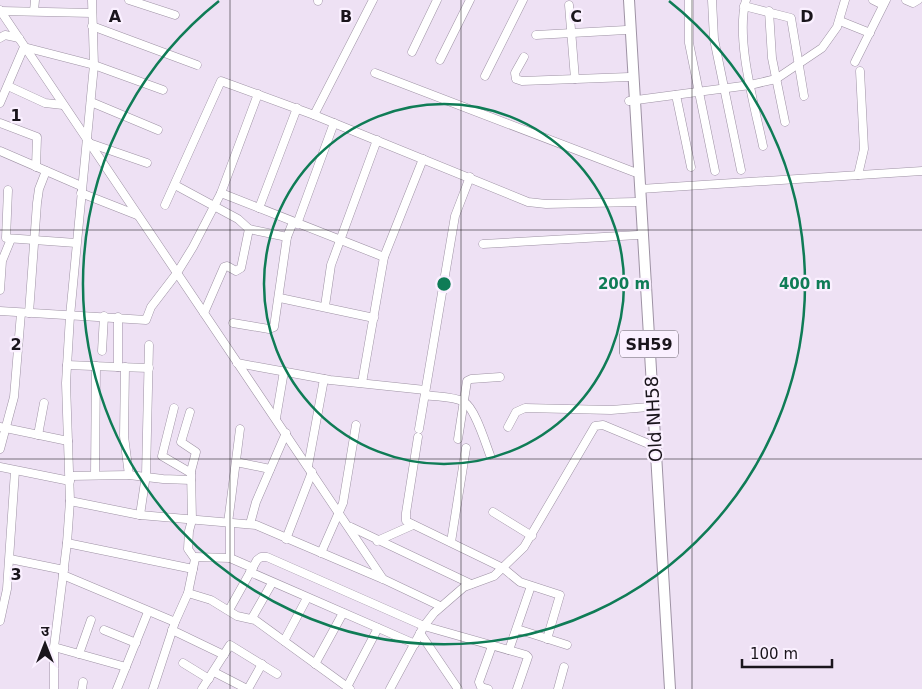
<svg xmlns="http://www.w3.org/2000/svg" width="922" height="689" font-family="'DejaVu Sans','Noto Sans Devanagari',sans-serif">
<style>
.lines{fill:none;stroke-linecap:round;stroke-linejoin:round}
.minor-casing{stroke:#9e92a4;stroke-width:9}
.major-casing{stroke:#9e92a4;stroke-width:12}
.minor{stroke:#fff;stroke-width:8}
.major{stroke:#fff;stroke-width:10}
.grid{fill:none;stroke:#1a151c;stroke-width:1;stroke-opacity:0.55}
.ring{fill:none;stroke:#0f7c56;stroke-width:2.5}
.labels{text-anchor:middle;stroke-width:4.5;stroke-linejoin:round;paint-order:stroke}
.shield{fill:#faf0ff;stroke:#5d5760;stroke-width:1}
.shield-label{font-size:16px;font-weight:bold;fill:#1a151c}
.street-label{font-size:18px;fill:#1a151c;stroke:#faf0ff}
.grid-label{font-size:16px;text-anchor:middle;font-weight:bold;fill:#1a151c;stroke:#faf0ff;stroke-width:4.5;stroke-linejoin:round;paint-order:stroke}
.centre{fill:#0f7c56;stroke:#faf0ff;stroke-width:2.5}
.ring-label{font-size:15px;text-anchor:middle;font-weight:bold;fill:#0f7c56;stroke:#faf0ff;stroke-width:4.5;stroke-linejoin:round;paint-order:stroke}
</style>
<rect width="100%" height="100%" fill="#eee1f4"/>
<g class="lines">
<defs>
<g id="minor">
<path d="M129,0L175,15"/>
<path d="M689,0V43L715,171"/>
<path d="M712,0L714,39L741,170"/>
<path d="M746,0C735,39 755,107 763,146"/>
<path d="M873,0L883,5"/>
<path d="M906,0L913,3L918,0"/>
<path d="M318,1V0"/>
<path d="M569,5L575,79"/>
<path d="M744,6L791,18L804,96"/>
<path d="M0,10L383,579"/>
<path d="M1,11L92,13"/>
<path d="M34,11L35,0"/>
<path d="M769,11L772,58L785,122"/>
<path d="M840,21L870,33"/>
<path d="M92,26L197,65"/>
<path d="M536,35L626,30"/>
<path d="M0,38L5,35L19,38"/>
<path d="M412,52L437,0"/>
<path d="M524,57L515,73L516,79L522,81L629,77"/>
<path d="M440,60L470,0"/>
<path d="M855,62L886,0"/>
<path d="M375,73L634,172"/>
<path d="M485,76L523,0"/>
<path d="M8,86L45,103L63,105"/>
<path d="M676,95L691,167"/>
<path d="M629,101L750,85L776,79L822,48L837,27L845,0"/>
<path d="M91,102L158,130"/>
<path d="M0,103L24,47L94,65L163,90"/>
<path d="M314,115L373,0"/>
<path d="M0,123L37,137L36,167"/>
<path d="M89,143L147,163"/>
<path d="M0,151L81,186"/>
<path d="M858,175L864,149L860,71"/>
<path d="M175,185L238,219L249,229L287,237"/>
<path d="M640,189L922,171"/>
<path d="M8,190L6,238L76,243"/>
<path d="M81,193L137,215"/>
<path d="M221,193L384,257"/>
<path d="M165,205L221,81L314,115L528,202L546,204L636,202"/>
<path d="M259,208L297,108"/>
<path d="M297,224L334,123"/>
<path d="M483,244L638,235"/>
<path d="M0,290L2,261L11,239"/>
<path d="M280,298L374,318"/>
<path d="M325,306L331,265L377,140"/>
<path d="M0,311L146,320L151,307L177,273L193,247L221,193L258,94"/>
<path d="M29,313L37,203L39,189L46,171"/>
<path d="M204,313L224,267L227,266L236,271L241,268L249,229"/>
<path d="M118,317V367L149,368"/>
<path d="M233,323L269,329L274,327L287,237L293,222"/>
<path d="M102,351L104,316"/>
<path d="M237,363L330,380L425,390"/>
<path d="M67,365L118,367"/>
<path d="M125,367L124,436L129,475"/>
<path d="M362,383L384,257L423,159"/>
<path d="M425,395C436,397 453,396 464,402C475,408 485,442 490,455"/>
<path d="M174,408L162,456L191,473"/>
<path d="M276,418L284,371"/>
<path d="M0,427L68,441"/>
<path d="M508,427L516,412L525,408L611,410L649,407"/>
<path d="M419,429L455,216L470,177"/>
<path d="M38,435L44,403"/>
<path d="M418,437L406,513V521L503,568L520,582L560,595L547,639"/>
<path d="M458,439L467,381L471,379L500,377"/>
<path d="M0,449L14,397L21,313"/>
<path d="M236,462L270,469"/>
<path d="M308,466L324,379"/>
<path d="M0,467L70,481"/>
<path d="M95,475L96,366"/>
<path d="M70,476L129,475L163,479L191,480"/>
<path d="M70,501L140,515L256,525L383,579L440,606"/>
<path d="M493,512L532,536"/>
<path d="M140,515L146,475L149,345"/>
<path d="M228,523L240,429"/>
<path d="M230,523V558"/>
<path d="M250,524L256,502L286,433"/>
<path d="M351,527L471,584"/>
<path d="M286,539L312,472"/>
<path d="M377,541L413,525"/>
<path d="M451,542L466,448"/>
<path d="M67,543L193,569"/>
<path d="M321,553L343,503L356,425"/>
<path d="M195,557L230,558L253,568"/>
<path d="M10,559L64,570"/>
<path d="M250,572L415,644"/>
<path d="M63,575L175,622"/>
<path d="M188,593L211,600L237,616L255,620L350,689"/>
<path d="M229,610L257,560L261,557H267L424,626L526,655L528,657L517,689"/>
<path d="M252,618L272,583"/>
<path d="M0,621L7,589L15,471"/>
<path d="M517,629L567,645"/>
<path d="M104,630L136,643"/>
<path d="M172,630L224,655"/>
<path d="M420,633L458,689"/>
<path d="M284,641L307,598"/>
<path d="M54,647L126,667"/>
<path d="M509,650L531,586"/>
<path d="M79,654L91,620"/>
<path d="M183,663L209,679"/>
<path d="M315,664L343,613"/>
<path d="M214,672L247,689"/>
<path d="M347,687L378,628"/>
<path d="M54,689V647L67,543L70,501L66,383L70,316L94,65L92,0"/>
<path d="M82,689L83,682"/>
<path d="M117,689L148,612"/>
<path d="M153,689L175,622L188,593L195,559L188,549L189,531L192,520L191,471L196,452L181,442L190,412"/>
<path d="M202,689L230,645L277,674"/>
<path d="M248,689L262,664"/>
<path d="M390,689L424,626L434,613L464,587L494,576L524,547L595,426L603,425L656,447"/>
<path d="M488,689L481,687L479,682L492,646"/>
<path d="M558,689L564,667"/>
</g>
<path id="major" d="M629,0L670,689"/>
</defs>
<use href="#minor" class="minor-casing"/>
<use href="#major" class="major-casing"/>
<use href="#minor" class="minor"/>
<use href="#major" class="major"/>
</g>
<path class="grid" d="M230,0V689M461,0V689M692,0V689M0,230H922M0,459H922"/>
<g class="ring">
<circle cx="444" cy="284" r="180"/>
<path d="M669 1A361 361 0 1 1 219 1"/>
</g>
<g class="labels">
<rect class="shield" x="620" y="330.5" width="58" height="27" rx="4"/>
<g class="shield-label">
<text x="649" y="350">SH59</text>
</g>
<g class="street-label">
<text transform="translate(654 419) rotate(-93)" y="6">Old NH58</text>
</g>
</g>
<g class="grid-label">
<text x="115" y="22">A</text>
<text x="346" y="22">B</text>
<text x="576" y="22">C</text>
<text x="807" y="22">D</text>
<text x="16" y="121">1</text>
<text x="16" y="350">2</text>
<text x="16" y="580">3</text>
</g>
<circle cx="444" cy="284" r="8" class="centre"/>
<g class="ring-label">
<text x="624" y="289">200 m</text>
<text x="805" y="289">400 m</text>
</g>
<g transform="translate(45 644)" stroke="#faf0ff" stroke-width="4" paint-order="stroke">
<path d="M0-4L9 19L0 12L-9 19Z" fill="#1a151c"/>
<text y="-8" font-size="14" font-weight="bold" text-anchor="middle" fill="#1a151c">उ</text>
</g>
<path d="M742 659v8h90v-8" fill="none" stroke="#1a151c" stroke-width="2.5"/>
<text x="750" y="659" font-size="15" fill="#1a151c" stroke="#faf0ff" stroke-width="4" paint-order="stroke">100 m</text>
</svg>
